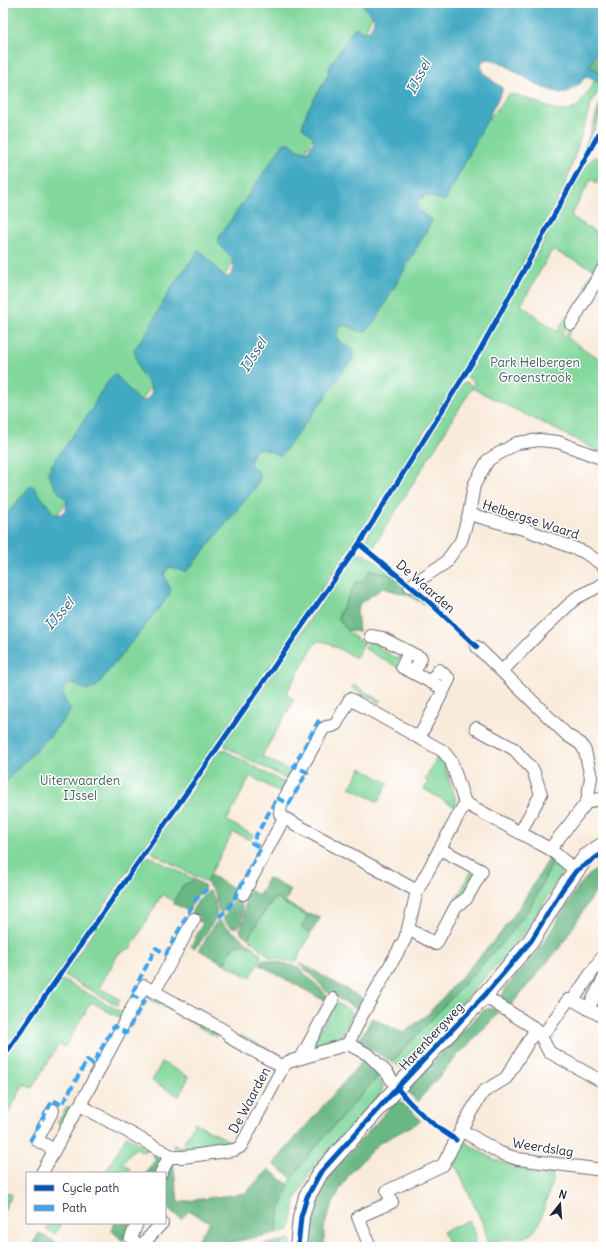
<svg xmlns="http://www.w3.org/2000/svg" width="606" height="1250" font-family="Delius,sans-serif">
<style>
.green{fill:#82d89c;stroke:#527d6c}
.forest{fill:#69b884;stroke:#466d60}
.water{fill:#42a9c2;stroke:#32667e}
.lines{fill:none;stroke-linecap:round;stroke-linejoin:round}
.street-casing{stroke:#6d6873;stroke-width:14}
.secondary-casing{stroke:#6d6873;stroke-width:18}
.street{stroke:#fff;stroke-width:12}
.secondary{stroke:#fff;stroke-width:16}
.quiet{stroke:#3ea2ec;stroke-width:4;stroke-dasharray:8 4;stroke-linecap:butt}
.cycleway-casing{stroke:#fff;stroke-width:8}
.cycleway{stroke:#0057b8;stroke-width:5}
.labels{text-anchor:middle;stroke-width:3;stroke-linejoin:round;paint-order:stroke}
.park-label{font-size:13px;fill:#44625d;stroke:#fff}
.street-label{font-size:13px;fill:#22223b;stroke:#fff}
.water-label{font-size:14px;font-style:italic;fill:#305f78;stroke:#fff}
</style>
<rect width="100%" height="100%" fill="#fff"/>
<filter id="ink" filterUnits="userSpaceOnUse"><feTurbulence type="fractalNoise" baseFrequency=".025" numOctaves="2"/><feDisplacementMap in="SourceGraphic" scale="8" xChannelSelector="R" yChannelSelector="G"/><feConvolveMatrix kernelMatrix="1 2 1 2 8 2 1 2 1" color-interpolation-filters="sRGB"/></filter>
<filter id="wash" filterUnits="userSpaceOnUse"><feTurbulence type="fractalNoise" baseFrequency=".012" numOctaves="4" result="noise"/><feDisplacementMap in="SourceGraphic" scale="16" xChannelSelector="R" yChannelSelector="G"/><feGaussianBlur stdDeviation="0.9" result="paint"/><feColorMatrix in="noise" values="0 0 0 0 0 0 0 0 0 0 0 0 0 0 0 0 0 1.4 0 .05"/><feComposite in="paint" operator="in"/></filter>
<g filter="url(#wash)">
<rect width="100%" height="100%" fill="#f9ebdb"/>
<g class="green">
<path d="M3,3H377L369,23L311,142L231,266L146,394L63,507L3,576Z"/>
<path d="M595,80L602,84L591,104L565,186L476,349L457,380L413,450L298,626L212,748L3,1053V757L66,688L168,570L254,452L422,198L509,94L518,95L558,111H570L580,104Z"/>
<path d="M595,157L603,159V173L597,183L591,179L571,216L603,237V264L586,288L584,287L594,269L552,250L521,305L557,332L567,315L570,317V320L561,335L564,336L572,326H573L567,338L603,361V453L472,388L376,543L372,552L365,545L366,538L463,383L466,382L473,386L475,383L467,377V375L523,278L574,185L589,162Z"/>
<path d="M357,554C369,553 385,569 394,576L371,569L363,581L356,582L338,617C345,630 352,636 364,643L356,658L326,642L319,641L314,645L286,694L294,700L262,756L292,772L288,780L226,747L224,743L354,556Z"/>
<path d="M371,639L382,643L379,649L398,659L401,653L403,654L399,668L365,649Z"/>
<path d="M354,685L380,700L379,702L352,688Z"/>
<path d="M219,750H224L286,784L281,793L250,776L227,821L253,835L250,840L233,832L206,882L154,854L151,849Z"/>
<path d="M437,757L442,760L444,763L456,801L455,807L424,789L428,782L425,780Z"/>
<path d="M361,768L388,783L378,802L350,787Z"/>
<path d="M146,856L151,857L195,880L183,885L174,901L162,894L131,948L119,953L99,988L120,999L117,1005L67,977L64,974Z"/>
<path d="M553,862L564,868L563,871L532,922L516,944L403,1068L392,1062L504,941L530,908Z"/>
<path d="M472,870L475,873L465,895L457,898Z"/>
<path d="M274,898L280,899L283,903L308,916L301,928L311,933L297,960L293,962L270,957L248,938Z"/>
<path d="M239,945L252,946L261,955V958L250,978L225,964L232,948Z"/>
<path d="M61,980H63L123,1013L120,1018L91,1002L65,1047L59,1044L32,1088L24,1084L3,1123V1062Z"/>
<path d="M149,995L218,1034L217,1037L146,997Z"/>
<path d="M335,1002L351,1011L353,1014L342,1036L312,1046Z"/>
<path d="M240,1035L280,1056L276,1058L239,1038Z"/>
<path d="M162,1062L189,1077L179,1096L152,1081Z"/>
<path d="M378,1076L383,1086L381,1093L317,1163L307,1178L296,1199L290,1230L276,1233L280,1210L290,1181L294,1174L312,1151Z"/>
<path d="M68,1106L70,1109L63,1127L57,1123Z"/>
<path d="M194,1122L231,1142L183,1150L173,1147L174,1144L181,1148L194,1124L193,1123Z"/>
<path d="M126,1136L149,1149L144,1152L135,1148L123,1163L130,1169L127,1173H105Z"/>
<path d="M461,1139C478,1150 496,1163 517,1167C527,1169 538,1169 548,1170L552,1173L553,1178L540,1223L532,1234L525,1237L487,1242L485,1229L482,1222L457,1168L453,1163Z"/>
<path d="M3,1191L12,1195L3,1212Z"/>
<path d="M469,1220L476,1235L474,1247H450L443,1232Z"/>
<path d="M49,1223H61L56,1233L54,1234L47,1230L46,1228Z"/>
<path d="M290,1239L292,1247H282V1241Z"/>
</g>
<g class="forest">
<path d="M603,34V66L599,72L589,68Z"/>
<path d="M603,96V112L584,151L600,104Z"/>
<path d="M371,569L394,576L436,611L480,654L479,656L426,605L407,595L383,588L360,603L357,612L359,632L347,630L338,617L356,582L363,581Z"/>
<path d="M549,859L553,862L530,908L504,941L392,1062L358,1042L372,1018L403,1033L427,1015L500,934L520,906Z"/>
<path d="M603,865V885L595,892L561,946L510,1006L503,1000L502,996L506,987L527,964L542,945L578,887L590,874Z"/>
<path d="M210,875L236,890L228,906L222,913L219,912L215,893L206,882Z"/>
<path d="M268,878L291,890L285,902L309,915L310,914L320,918L311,933L301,928L307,916L283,903L280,899L277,898L272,900L248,938L241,933L240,928L245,918V896L249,890L259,895Z"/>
<path d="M195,880L204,885L205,888L196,897L188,911L173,903L183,885Z"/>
<path d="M208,891L211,892L215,901L217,917C208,926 205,939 195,948L191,946L203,923L198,920L200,917L191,913L199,899Z"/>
<path d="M237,897C244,906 247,922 235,928L227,924L223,919Z"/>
<path d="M219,920L224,925L252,946L239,945L232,948L225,964L199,950C207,941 209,928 219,920Z"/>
<path d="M265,959L298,967L330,998L327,1002L260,965L262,960Z"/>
<path d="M300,963L362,998L356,1009L327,992L311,974L300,965Z"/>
<path d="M487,1009H492L499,1013L457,1056L417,1102L408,1091V1088L482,1011Z"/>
<path d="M364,1059L373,1068L378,1076L312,1151L292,1178L273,1164Z"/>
<path d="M400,1101L406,1105L421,1121L378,1144L351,1172L341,1187L328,1214L324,1228V1247H308V1224L311,1212L316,1198L329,1175L394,1103Z"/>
<path d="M154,1151L164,1157L156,1173H146L156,1159L152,1155Z"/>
<path d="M173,1162L178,1201L179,1202L246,1193L268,1169L289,1185L280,1210L276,1233L214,1246L196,1247V1242L210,1222L189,1211L181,1219L165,1206V1173Z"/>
<path d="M115,1223H131L123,1241L111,1230Z"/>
<path d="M39,1233L65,1247H31Z"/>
<path d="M282,1241V1247H249L281,1241Z"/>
</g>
<path class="water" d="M363,3H603V34L590,67L603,74L602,84L585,76L580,84L567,92L561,93L543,88L498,61L489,59L483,60C476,71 494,81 502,88V91L445,201L425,195L419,199L417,204L419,210L432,221L374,323C359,340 361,328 344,325L338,329L337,337L340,342L353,350L354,354L350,363L343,370L328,393L281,456C266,450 253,440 250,464L261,475L255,488L190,568L185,572L170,567L166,570L164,575L171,590L168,597L95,688L87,690C82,689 77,685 72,684C69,684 69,684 66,686C59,693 66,703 71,709L68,715C48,740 24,761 3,785V519L30,486H33L54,514H61L66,509L67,501L55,488L48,473L51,466L93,407L99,394L113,375L115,374L117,376L138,400L142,401L149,398C156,387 146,381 140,372C137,366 136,357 134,350L148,330L171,288L198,251L202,252L224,277L230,276C241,261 227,254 218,243L219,237L284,143H290L300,151H308L314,141L313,137L302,127L307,111L328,75L330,66L354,28L357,27L360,31L365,32C372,29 373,26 374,18L364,7Z"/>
</g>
<g filter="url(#ink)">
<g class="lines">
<defs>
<g id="street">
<path d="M571,324L603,269"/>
<path d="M469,514L527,530L584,552L603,565"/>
<path d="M410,586L445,563L461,541L469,514L474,485L488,460L517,443L540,440L558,442L603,459"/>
<path d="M371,636L382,638L409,652L402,667L444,689L419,738"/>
<path d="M477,647L567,735L581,744L585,751L591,777L587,802L550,849"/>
<path d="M409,652L421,658L414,673"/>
<path d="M502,671L538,634L576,598L603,584"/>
<path d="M430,682L439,670L449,679L444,689"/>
<path d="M476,728L514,749L533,770L541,794L520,833"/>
<path d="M587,802L603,798"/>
<path d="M417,891L284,818L280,814L281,805L323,729C327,725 332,728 336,724L350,699L443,751L451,761L465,803L550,849L576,871"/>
<path d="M243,894L284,818"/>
<path d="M408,929L436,944L456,906L466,899L482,871L440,849"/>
<path d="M154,992L194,919"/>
<path d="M484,996L536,1029L540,1034L549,1052L603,1082"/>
<path d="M573,1000L603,956"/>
<path d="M588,1009L603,980"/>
<path d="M540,1034L547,1030L568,1000H573L603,1017"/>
<path d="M348,1044L369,1055L387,1073L397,1088"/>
<path d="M301,1058L333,999"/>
<path d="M283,1067L242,1144L240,1147L234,1150L183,1157H173L80,1105L144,986L225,1031L234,1040L283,1067L288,1062L348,1044L362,1015L405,939L408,929L417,891L465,803"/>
<path d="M53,1110L37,1140L54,1150"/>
<path d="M461,1130L500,1153L518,1159L603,1170"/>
<path d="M42,1173L76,1110L80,1105"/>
<path d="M161,1173L170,1155"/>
<path d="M137,1223L131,1238L140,1247"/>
<path d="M140,1247L162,1223"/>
<path d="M370,1247L358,1217L392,1202L387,1191L443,1165L470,1113L483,1092L506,1078L536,1029"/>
</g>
<path id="secondary" d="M298,1247L301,1217L307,1197L320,1173L397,1088L484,996L531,941L562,890L586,857L603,845"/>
</defs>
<use href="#street" class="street-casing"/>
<use href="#secondary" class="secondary-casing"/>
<use href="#street" class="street"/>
<use href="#secondary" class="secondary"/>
<g class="quiet">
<path d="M219,917L229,908L261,848L252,843L277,798L289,804L307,772L294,766L320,718"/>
<path d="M30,1141L53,1100L62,1105L87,1060L93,1064L114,1026L126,1033L144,1001L131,995L156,948L166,954L195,900L201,894L209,888"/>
</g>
<defs>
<g id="cycleway">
<path d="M359,544L426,599L477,647"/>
<path d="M3,1057L359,544L480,350L603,126"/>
<path d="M397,1088C414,1109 433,1126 456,1140"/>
<path d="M298,1247L301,1217L307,1197L320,1173L397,1088L484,996L531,941L562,890L576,871L603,853"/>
</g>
</defs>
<use href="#cycleway" class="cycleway-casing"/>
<use href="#cycleway" class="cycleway"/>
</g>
</g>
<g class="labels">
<g class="park-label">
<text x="535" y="367">Park Helbergen<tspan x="535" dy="15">Groenstrook</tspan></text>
<text x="80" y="785">Uiterwaarden<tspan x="80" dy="15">IJssel</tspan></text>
</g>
<g class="street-label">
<text transform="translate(531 519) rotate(18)" y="5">Helbergse Waard</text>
<text transform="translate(426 586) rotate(41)" y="5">De Waarden</text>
<text transform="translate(431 1036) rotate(-47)" y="5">Harenbergweg</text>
<text transform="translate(249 1100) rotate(-62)" y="5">De Waarden</text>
<text transform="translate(543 1147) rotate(9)" y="5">Weerdslag</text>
</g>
<g class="water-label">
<text transform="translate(418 77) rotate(-63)" y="5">IJssel</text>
<text transform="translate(253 355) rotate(-58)" y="5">IJssel</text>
<text transform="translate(59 614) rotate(-49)" y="5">IJssel</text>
</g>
</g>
<rect width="606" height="1250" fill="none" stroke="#fff" stroke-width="16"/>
<rect x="26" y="1172" width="140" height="52" fill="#ffffff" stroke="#a7a7b1"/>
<rect x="34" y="1185" width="20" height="6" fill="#0057b8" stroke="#a7a7b1"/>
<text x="62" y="1192" font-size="12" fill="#22223b">Cycle path</text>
<rect x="34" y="1205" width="20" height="6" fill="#3ea2ec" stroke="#a7a7b1"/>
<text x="62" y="1212" font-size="12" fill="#22223b">Path</text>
<g transform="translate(560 1204) rotate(17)" stroke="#ffffff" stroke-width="3" paint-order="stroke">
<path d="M0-3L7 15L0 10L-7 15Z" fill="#22223b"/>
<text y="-6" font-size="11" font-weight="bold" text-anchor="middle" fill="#22223b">N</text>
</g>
</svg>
